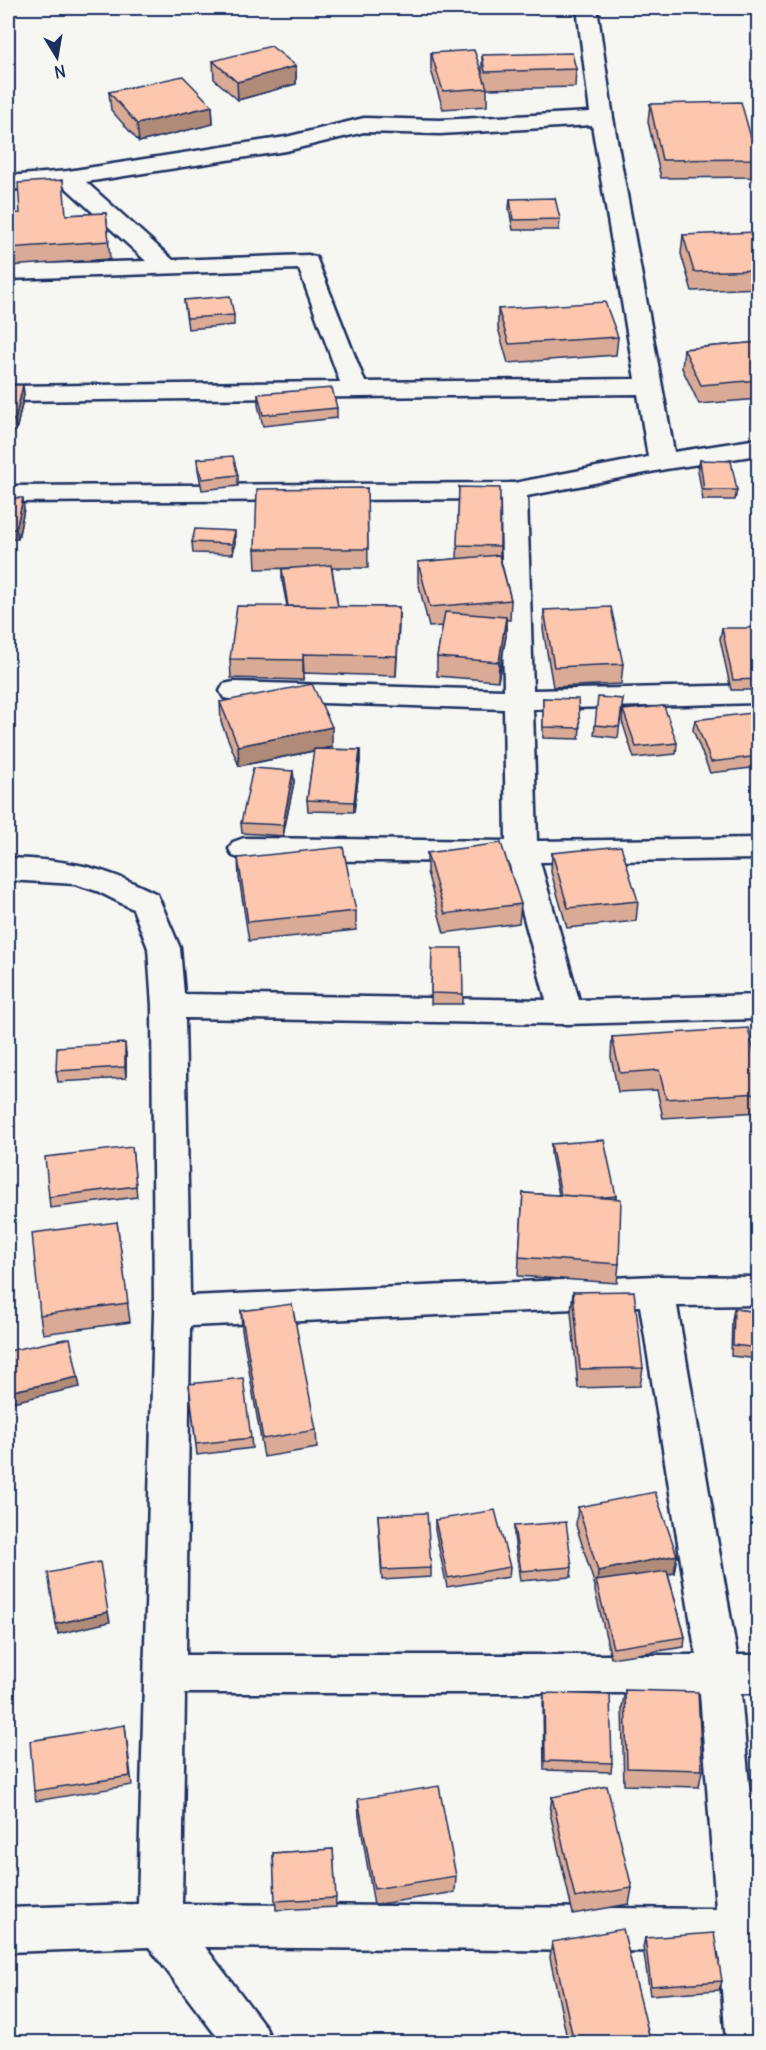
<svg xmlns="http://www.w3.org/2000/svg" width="766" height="2050" font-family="Delius,sans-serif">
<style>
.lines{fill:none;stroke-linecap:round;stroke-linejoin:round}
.minor-casing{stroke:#1b2f5e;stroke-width:5}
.minor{fill:#f6f6f2;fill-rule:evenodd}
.wall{fill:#d9ab96;stroke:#1b2f5e;stroke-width:1.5}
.shaded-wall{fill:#b08b7a;stroke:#1b2f5e;stroke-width:1.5}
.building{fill:#fcc7ae;stroke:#1b2f5e;stroke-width:1.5}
</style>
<rect width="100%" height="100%" fill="#f6f6f2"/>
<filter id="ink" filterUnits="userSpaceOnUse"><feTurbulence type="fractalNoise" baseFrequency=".0167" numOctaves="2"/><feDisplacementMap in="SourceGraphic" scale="12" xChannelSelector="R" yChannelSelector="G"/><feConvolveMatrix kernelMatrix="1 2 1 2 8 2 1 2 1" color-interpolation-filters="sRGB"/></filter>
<g filter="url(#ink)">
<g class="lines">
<defs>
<path id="minor" d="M577,8H597L613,118L674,452L758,439V455L666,469L527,496L533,690L758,685V703L533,709L537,841L758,838V859L540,862L579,1000L758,995V1019L566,1024L185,1018L190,1296L656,1276L758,1277V1305L677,1306L737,1655H758V1693H741L758,1890V2042H726L719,1952L205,1947L265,2026L272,2042H221L149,1947L8,1952V1908L138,1904L154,1312L152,1006L148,948L133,909L97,891L75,884L8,880V858C70,860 101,866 157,894L180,948L184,994L546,1000L509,862L244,860L233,856L229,849L233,842L244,838L506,841L504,709L234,700L224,698L220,691L224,684L234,682L504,690L501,499L8,502V486L514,483L648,457L638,394L8,401V386L340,382L299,269L8,279V265L146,261L63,185L8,190V176L68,171L286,137L364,118L440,120L590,112ZM592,125L635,379L365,382L316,257L308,255L173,260L86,182L286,151L364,132L440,134ZM640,1306L696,1655H186L190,1326ZM185,1693H700L716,1909L182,1904Z"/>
</defs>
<use href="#minor" class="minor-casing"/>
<use href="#minor" class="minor"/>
</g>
<g class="wall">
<path d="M431,53L482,72V55L576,69L575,87L487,89V106L443,109L431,70Z"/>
<path d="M213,61L296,66V84L238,100L214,79Z"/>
<path d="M109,92L212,106L213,124L139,142L111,110Z"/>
<path d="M650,104L757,159L755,177L661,178L648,122Z"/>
<path d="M510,199L560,219L559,230H513L509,209Z"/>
<path d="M106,213L110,259L8,266V214L66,215Z"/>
<path d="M683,235L759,238V288L692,291L681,254Z"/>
<path d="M184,300L234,315V325L188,329Z"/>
<path d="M498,309L618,337L616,355L508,363L498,328Z"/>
<path d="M759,342V399L699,404L682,368L684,349Z"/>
<path d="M8,385H23L24,395L16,431H8Z"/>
<path d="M258,394L337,408V418L263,426L258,405Z"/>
<path d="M197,459L238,475V486L202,490L198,470Z"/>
<path d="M700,460L737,490L735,500H703L698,471Z"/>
<path d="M459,487L500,546V557L511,600L510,620H506V636L498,681L437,676V657L443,626L429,627L418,581V562L457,559Z"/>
<path d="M367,488L368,568H332L338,607H399L396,676L304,673L303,680L231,678L230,659L287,606L282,580V569L291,568L256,569L255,549Z"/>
<path d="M8,498L24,509L18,539H8Z"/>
<path d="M192,542H235L233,554L193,553Z"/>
<path d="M544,610L623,664L621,684L553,687L543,629Z"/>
<path d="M722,628L759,640V690H731L720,639Z"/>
<path d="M543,698L580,728L579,739L543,738Z"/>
<path d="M623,699L618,738L594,735L595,725Z"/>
<path d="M220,702L332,747L322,749L360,750V761L354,812L308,811L307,800L314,751L239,766L221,722Z"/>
<path d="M623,710L677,743L676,754L634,758L622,721Z"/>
<path d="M695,720L759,731V767L710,773L693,730Z"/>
<path d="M293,771L294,782L283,836L242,833L241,823Z"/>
<path d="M427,853L521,904L519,923L444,933L427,872Z"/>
<path d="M552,853L638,901L636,921L567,928L551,872Z"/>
<path d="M238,858L356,911V930L249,941L239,878Z"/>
<path d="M432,948L463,994V1004H431Z"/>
<path d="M612,1037L759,1071V1112L663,1118L657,1090L618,1092L611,1057Z"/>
<path d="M126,1053V1078L58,1082L56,1071Z"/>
<path d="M551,1144L616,1196L619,1264L617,1283L518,1276L523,1193L559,1195L551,1154Z"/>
<path d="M132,1147L137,1197L50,1208L49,1197Z"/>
<path d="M117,1222L130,1322L43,1334L40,1315Z"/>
<path d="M573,1292L643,1368L640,1386L578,1388L571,1311Z"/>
<path d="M734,1309L759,1312V1359L731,1356L732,1320Z"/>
<path d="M241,1311L316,1430L317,1448L264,1457L242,1330Z"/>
<path d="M189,1384L251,1438L252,1448L197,1455Z"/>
<path d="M578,1507L677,1555L674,1573L668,1574L685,1637L684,1647L611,1658L595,1591V1586L576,1525Z"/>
<path d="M378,1515L431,1568V1577L382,1580Z"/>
<path d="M435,1520L510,1567L509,1577L447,1587L435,1530Z"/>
<path d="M514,1526L572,1567L571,1577L520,1581L514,1536Z"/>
<path d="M625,1690L702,1770L699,1787L624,1785L622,1708Z"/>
<path d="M544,1693L612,1763L611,1772L544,1770L543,1703Z"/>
<path d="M125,1725L132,1785L36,1801L34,1791Z"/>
<path d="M552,1797L632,1888L629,1904L573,1914L550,1813Z"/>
<path d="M358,1799L456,1876L455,1892L374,1905L359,1816Z"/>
<path d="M333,1849L336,1907L276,1910L273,1853Z"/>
<path d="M645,1938L722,1981L719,1990L650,1995L643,1947Z"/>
<path d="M552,1942L651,2043H568L550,1958Z"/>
</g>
<g class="shaded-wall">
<path d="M296,66V84L238,100L237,82Z"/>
<path d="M212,106L213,124L139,142L137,124Z"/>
<path d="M23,385L24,395L16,431L15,420Z"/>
<path d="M23,498L24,509L18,539L16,529Z"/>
<path d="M235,531V542L233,554L232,544Z"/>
<path d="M399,607V627L396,676L397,656Z"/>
<path d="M506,617V636L498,681L499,662Z"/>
<path d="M303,654L304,673L303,680Z"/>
<path d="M332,727V747L239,766L238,746Z"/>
<path d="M360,750V761L354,812V802Z"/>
<path d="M293,771L294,782L283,836V825Z"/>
<path d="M125,1043L126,1053V1078L125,1067Z"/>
<path d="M78,1377L80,1387L8,1403V1392Z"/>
<path d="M677,1555L674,1573L598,1588L597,1584L598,1571Z"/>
<path d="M108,1612L110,1622L58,1634L56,1624Z"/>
</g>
<g class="building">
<path d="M271,46L296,66L237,82L213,61Z"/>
<path d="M474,50L487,88L443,91L431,53Z"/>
<path d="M572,53L576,69L485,72L482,55Z"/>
<path d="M183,76L212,106L137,124L109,92Z"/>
<path d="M741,102L757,159L662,160L650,104Z"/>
<path d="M63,180L66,215L106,213L109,241L8,248V214L20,213L18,183Z"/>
<path d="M555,198L560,219L513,220L510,199Z"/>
<path d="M757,232L759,238V270L694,272L683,235Z"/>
<path d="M230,296L234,315L187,318L184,300Z"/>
<path d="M605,302L618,337L509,344L498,309Z"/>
<path d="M759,342V380L701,385L684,349Z"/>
<path d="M8,385H23L15,420H8Z"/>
<path d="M332,388L337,408L263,415L258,394Z"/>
<path d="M233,456L238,475L202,479L197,459Z"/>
<path d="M700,460L731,461L737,490H704Z"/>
<path d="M459,487L500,488V546L457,545Z"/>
<path d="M367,488L368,549H255L257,489Z"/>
<path d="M8,498H23L16,529H8Z"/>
<path d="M195,529L235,531L232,544L192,542Z"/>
<path d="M499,555L511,600L430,607L418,562Z"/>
<path d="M331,565L338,607L288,606L282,569Z"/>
<path d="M237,606L399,607L397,656L303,654V660L230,659Z"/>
<path d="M611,607L623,664L554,667L544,610Z"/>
<path d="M445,612L506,617L499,662L437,657Z"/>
<path d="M722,628H756L759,640V679L733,680Z"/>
<path d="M312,684L332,727L238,746L220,702Z"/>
<path d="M598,697L623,699L619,727L595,725Z"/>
<path d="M543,698L578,699L580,728L543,727Z"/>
<path d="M664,706L677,743L636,747L623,710Z"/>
<path d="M751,713L759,731V756L711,762L695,720Z"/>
<path d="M314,749L360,750L354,802L307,800Z"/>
<path d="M253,768L293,771L283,825L241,823Z"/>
<path d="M501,843L521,904L445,914L427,853Z"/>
<path d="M621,846L638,901L568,908L552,853Z"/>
<path d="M343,847L356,911L248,922L238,858Z"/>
<path d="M432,948H462L463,994L431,993Z"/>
<path d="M748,1028L759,1071V1093L666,1099L659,1070L620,1073L612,1037Z"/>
<path d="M125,1043V1067L56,1071L57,1047Z"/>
<path d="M604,1140L616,1196L595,1198L561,1195L551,1144Z"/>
<path d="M132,1147L136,1186L49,1197L45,1157Z"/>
<path d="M523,1193L621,1199L619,1264L519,1257Z"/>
<path d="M117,1222L128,1303L40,1315L32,1233Z"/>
<path d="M634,1291L643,1368L580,1369L573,1292Z"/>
<path d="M292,1304L316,1430L263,1439L241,1311Z"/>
<path d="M734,1309L759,1312V1348L733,1345Z"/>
<path d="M70,1338L78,1377L8,1392V1351Z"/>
<path d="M243,1378L251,1438L196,1444L189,1384Z"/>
<path d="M655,1492L677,1555L598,1571L578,1507Z"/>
<path d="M495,1510L510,1567L448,1578L435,1520Z"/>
<path d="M427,1513L431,1568L382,1570L378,1515Z"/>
<path d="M566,1522L572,1567L521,1571L514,1526Z"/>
<path d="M100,1562L108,1612L56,1624L48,1573Z"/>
<path d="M667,1571L685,1637L613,1648L596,1581Z"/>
<path d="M625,1690L698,1692L702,1770L627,1768Z"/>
<path d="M544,1693L610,1695L612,1763L545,1761Z"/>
<path d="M125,1725L130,1776L34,1791L30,1741Z"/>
<path d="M439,1786L456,1876L374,1889L358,1799Z"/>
<path d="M607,1786L632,1888L575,1898L552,1797Z"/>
<path d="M333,1849L336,1898L275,1901L273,1853Z"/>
<path d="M623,1929L651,2043H574L552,1942Z"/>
<path d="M714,1933L722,1981L651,1986L645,1938Z"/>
<path d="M470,2040V2043H424Z"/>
</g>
</g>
<rect width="766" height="2050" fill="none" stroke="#f6f6f2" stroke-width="30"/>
<rect x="15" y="15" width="736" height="2020" fill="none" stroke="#1b2f5e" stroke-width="2" filter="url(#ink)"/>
<g transform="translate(57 57) rotate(169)" stroke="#f6f6f2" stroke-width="4.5" paint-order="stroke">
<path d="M0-4.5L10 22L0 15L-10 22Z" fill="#1b2f5e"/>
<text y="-9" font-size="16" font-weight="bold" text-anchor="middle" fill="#1b2f5e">N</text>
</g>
</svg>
